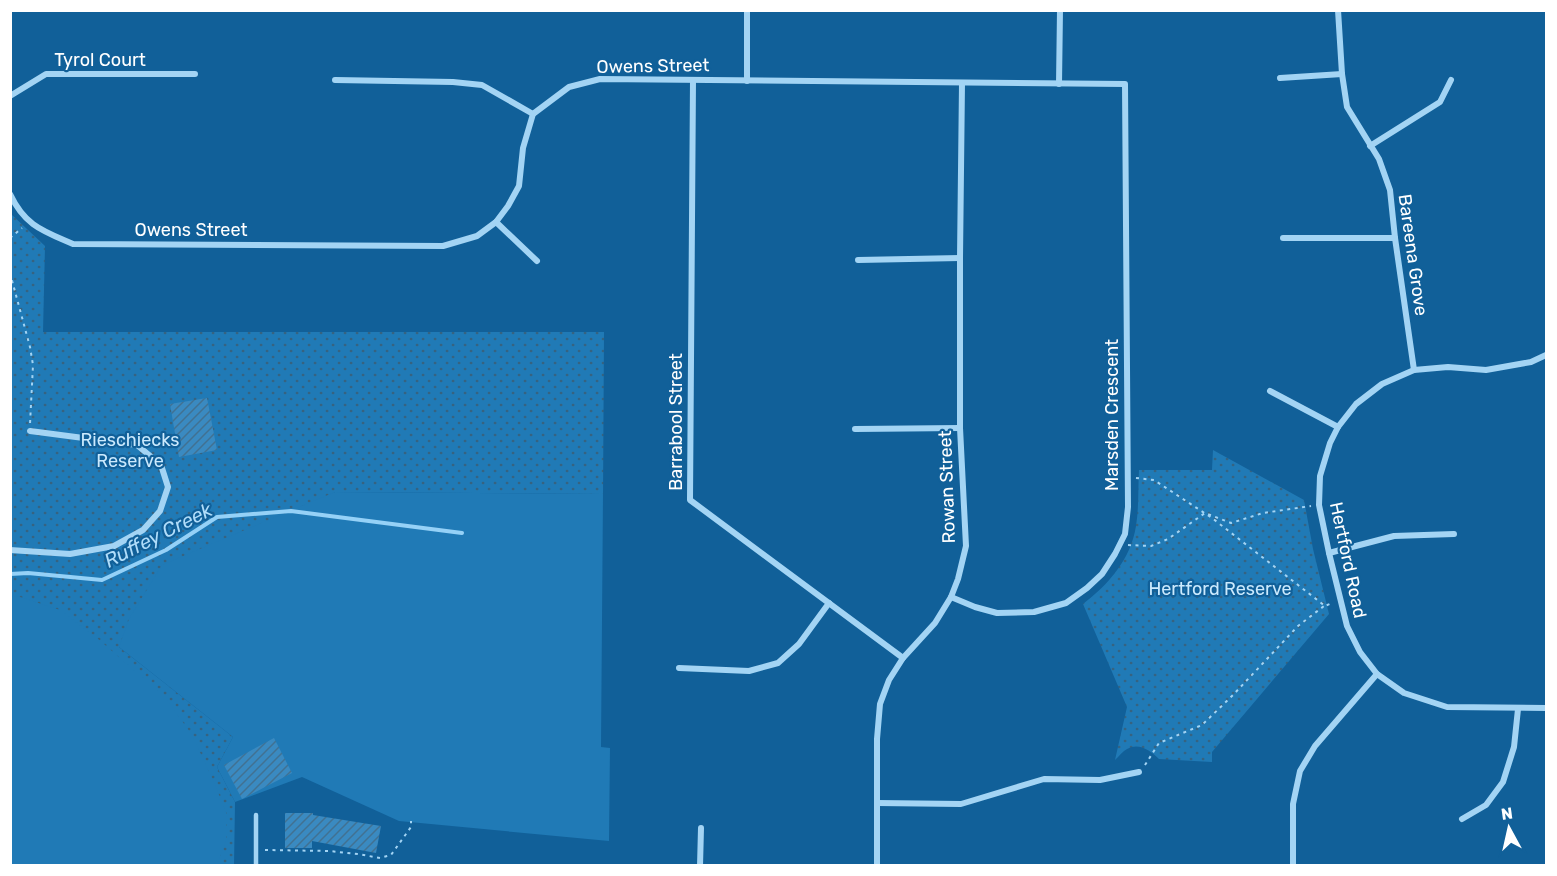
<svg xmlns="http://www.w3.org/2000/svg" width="1557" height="876" font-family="Rubik,sans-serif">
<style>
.grass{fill:url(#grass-dots)}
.pitch{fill:#207ab6}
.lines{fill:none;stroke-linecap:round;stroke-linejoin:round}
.stream{stroke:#95d1f7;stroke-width:4}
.building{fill:url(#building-hatch)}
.path{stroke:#a3d4f4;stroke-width:2;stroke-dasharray:3 4.5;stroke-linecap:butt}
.service{stroke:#a3d4f4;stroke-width:4.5}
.minor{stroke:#a3d4f4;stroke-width:6}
.labels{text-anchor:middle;stroke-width:4.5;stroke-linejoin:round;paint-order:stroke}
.street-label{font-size:18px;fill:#fff;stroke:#116099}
.park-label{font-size:18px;fill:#cbeafe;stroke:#116099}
.water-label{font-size:20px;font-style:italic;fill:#b0ddfa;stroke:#116099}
</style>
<defs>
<pattern id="grass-dots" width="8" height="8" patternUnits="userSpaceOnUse" patternTransform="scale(1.5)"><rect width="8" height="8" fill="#207ab6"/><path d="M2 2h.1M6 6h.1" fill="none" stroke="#366381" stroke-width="1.8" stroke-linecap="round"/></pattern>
<pattern id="building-hatch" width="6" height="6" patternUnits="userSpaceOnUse" patternTransform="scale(1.5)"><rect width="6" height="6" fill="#3a8ac1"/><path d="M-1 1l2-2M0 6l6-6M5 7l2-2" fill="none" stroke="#417192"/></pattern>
</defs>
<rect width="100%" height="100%" fill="#116099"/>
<g class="grass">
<path d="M11,214L45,246L43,332H604L603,494L335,492L119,647L233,737L217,767L235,802L234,865H11Z"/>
<path d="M1213,450L1304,500L1313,549L1329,614L1212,752V762L1159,759C1151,751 1139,742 1127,749C1123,751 1119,756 1115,760L1127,707L1083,604C1108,585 1131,559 1136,526C1139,508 1138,488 1139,470H1212Z"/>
</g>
<g class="pitch">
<path d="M335,492L603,494L601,747L610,748L609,841L399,821L302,777L235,802L217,767L233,737L119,647L129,619L162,565Z"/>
<path d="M17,596L60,610L97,638L165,697L192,735L213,780L226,812V841L217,865H11L10,597Z"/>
</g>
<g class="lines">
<path class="stream" d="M10,574L28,573L102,580L166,550L217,517L291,511L462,533"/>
</g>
<g class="building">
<path d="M207,398L217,450L179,457L170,404Z"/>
<path d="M274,738L292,773L242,799L224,765Z"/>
<path d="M285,813H313V815L381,826L376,853L312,841V848H285Z"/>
</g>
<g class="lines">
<g class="path">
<path d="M10,238L22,228"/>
<path d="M10,273L30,347L33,365L30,424"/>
<path d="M1136,478L1154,480L1212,518L1325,606L1332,603"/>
<path d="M1128,545L1151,546L1168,539L1205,513L1231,523L1263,513L1311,506"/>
<path d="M1145,765L1159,743L1202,725L1233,695L1298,626L1324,606"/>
<path d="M265,850L329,851L358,854L380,858L391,855L411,827V821"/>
</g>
<path class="service" d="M256,815V866"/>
<g class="minor">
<path d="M1338,10L1342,74L1347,107L1379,159L1390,190L1395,238L1414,370"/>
<path d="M1280,78L1342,74"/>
<path d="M335,80L453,82L482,85L533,114"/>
<path d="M693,80L690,500L903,658"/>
<path d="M747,81V10"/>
<path d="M1059,84L1060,10"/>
<path d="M10,96L46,74H195"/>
<path d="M1370,146L1440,102L1451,80"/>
<path d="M10,194C25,226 43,231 73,244L443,246L477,236L496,222L508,206L519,186L523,148L533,114L569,87L600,79L1125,84L1128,507L1125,534L1115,554L1102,574L1087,588L1066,603L1034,612L997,613L975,607L951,597"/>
<path d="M496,222L537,261"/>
<path d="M1283,238H1395"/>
<path d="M858,260L960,258"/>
<path d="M1546,355L1531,362L1486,370L1448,367L1414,370L1382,384L1356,404L1338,427L1330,443L1320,476L1319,505L1329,553L1347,626L1360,652L1377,674L1404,693L1447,707L1546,708"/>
<path d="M1270,391L1338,427"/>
<path d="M855,429L960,428"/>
<path d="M10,550L70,554L114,546L143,530L160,511L168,487L161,465L137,445L30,431"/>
<path d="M1329,553L1394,536L1454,534"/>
<path d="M679,668L749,671L778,663L799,644L829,603"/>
<path d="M877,803L961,804L1044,779L1100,780L1139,772"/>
<path d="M1462,819L1486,805L1503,782L1514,747L1518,709"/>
<path d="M700,866L701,828"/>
<path d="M877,866V739L880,704L889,680L903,658L935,623L951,597L958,579L966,546L960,428V258L962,83"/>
<path d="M1293,866V804L1300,771L1315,746L1377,674"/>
</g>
</g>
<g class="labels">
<g class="street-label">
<text x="100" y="66">Tyrol Court</text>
<text transform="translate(653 66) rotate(-1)" y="6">Owens Street</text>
<text x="191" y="236">Owens Street</text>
<text transform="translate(1413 255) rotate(82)" y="6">Bareena Grove</text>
<text transform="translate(1112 415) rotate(-90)" y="6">Marsden Crescent</text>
<text transform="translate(676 422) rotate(-90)" y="6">Barrabool Street</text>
<text transform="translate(947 487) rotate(-92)" y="6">Rowan Street</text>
<text transform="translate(1348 560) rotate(78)" y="6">Hertford Road</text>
</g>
<g class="park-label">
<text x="130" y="446">Rieschiecks<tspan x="130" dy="21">Reserve</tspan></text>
<text x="1220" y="595">Hertford Reserve</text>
</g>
<g class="water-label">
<text transform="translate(158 535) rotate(-27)" y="7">Ruffey Creek</text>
</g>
</g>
<rect width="1557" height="876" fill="none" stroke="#ffffff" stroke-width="24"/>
<g transform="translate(1509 828) rotate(352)" stroke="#116099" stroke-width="4.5" paint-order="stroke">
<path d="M0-4.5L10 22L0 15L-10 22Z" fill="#ffffff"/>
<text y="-9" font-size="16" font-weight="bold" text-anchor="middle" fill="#ffffff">N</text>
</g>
</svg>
